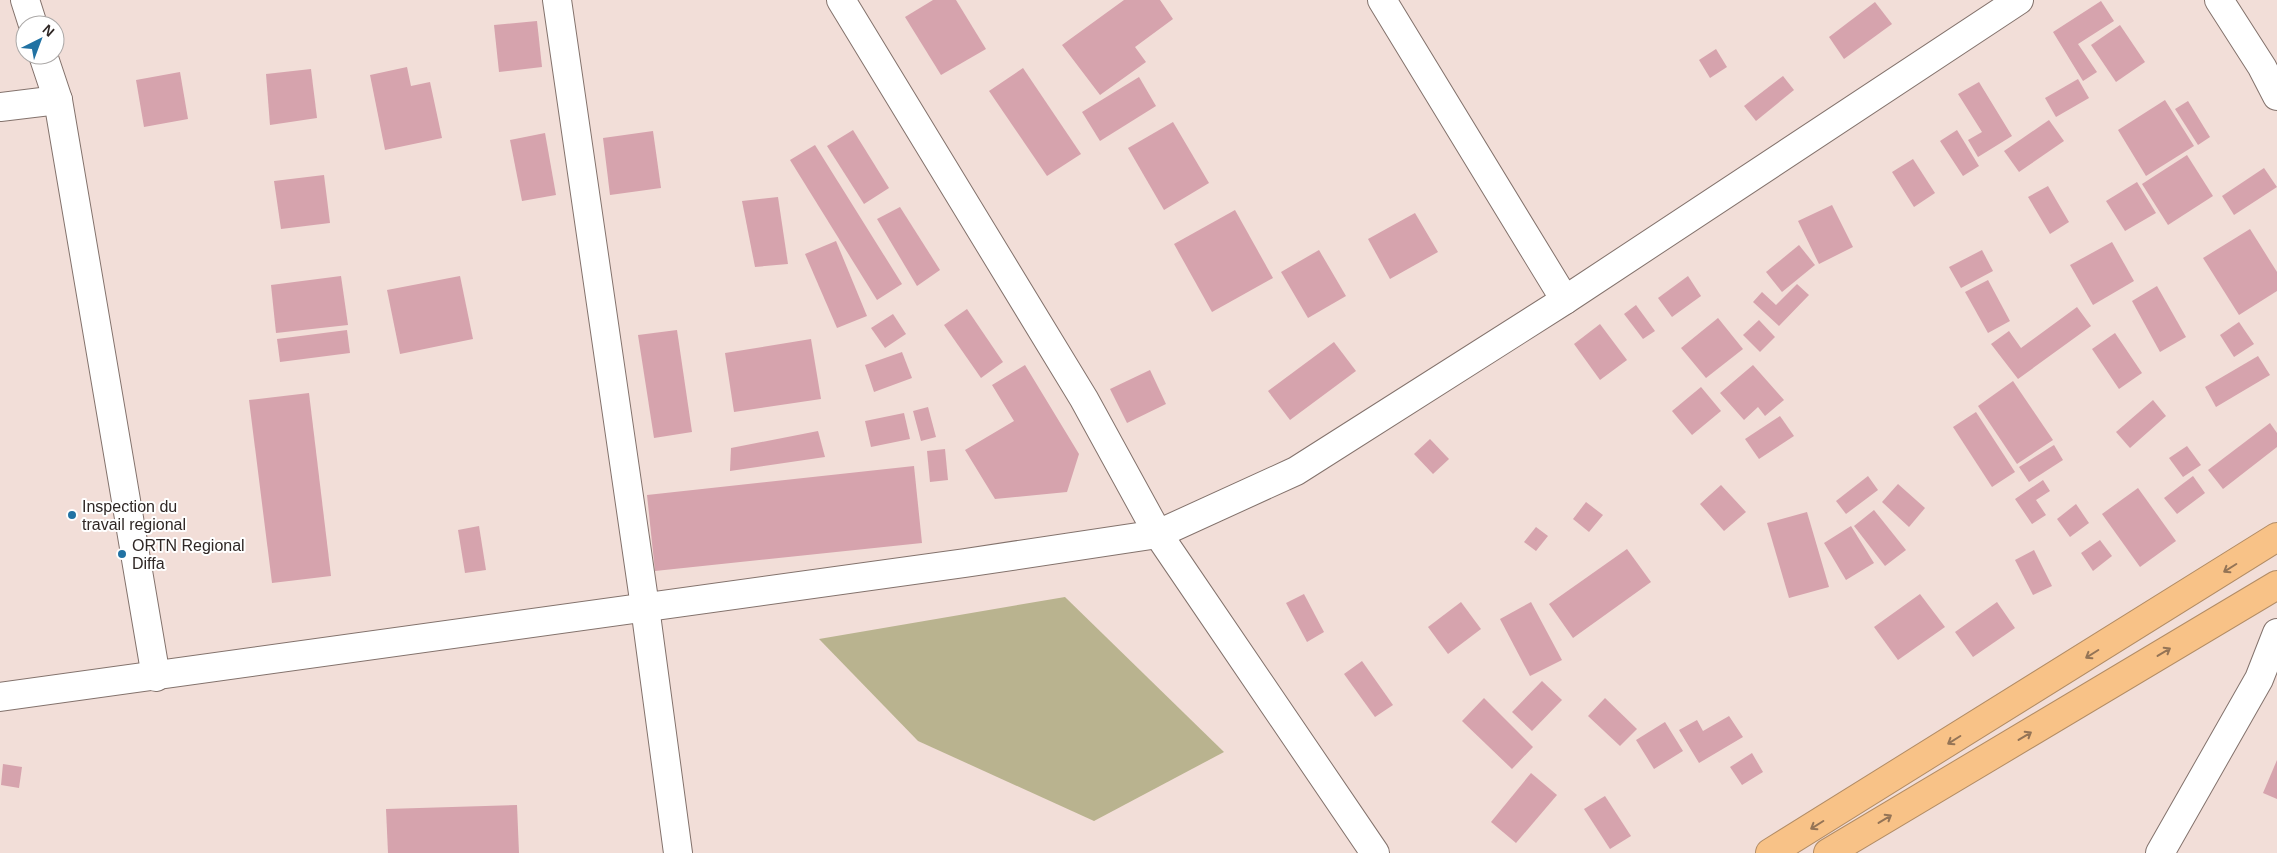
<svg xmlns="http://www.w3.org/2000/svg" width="2277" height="853" font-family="Helvetica,sans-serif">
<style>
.green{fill:#b9b38f}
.building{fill:#d6a3ad}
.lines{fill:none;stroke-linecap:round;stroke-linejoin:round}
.street-casing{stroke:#83726c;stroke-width:30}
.secondary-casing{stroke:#83726c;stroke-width:30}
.highway-casing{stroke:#b28c65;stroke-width:30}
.street{stroke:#fff;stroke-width:28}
.secondary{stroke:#fff;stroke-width:28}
.highway{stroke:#f8c287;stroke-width:28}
.oneway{stroke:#947456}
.poi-dot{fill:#2172a3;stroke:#fff;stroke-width:2}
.labels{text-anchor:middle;stroke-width:4;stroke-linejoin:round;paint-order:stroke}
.poi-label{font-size:16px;fill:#2f2725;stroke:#fff;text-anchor:start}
</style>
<rect width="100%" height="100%" fill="#f2ded8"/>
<path class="green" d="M1065,597L1224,752L1094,821L918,741L819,639Z"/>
<g class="building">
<path d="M933,0H956L986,49L941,75L905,17Z"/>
<path d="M1124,0H1160L1173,19L1135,47L1146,62L1100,95L1062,45Z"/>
<path d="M2101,1L2114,21L2078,44L2097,72L2083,81L2053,32Z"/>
<path d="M1875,2L1892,24L1844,59L1829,37Z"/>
<path d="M537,21L542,67L499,72L494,25Z"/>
<path d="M2120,25L2145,62L2116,82L2091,45Z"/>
<path d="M1716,49L1727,67L1710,78L1699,60Z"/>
<path d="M407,67L411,86L430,82L442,138L385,150L370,75Z"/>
<path d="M1023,68L1081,154L1047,176L989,91Z"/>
<path d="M311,69L317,118L270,125L266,74Z"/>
<path d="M180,72L188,119L144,127L136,80Z"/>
<path d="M1783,76L1794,90L1756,121L1744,106Z"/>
<path d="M1139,77L1156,106L1100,141L1082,112Z"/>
<path d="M2078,79L2089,98L2056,117L2045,98Z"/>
<path d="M1979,82L2012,136L1978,157L1968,140L1982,132L1958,94Z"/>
<path d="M2165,100L2194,146L2146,176L2118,130Z"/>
<path d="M2188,101L2210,137L2198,145L2175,109Z"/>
<path d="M2049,120L2064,141L2019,172L2004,151Z"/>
<path d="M1173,122L1209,183L1164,210L1128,148Z"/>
<path d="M853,130L889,188L864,204L827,146Z"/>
<path d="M1957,130L1979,166L1963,176L1940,141Z"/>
<path d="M653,131L661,188L610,195L603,138Z"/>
<path d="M545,133L556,195L522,201L510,140Z"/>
<path d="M815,145L902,284L877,300L790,160Z"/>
<path d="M2187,155L2213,196L2168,225L2142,184Z"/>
<path d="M1913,159L1935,193L1914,207L1892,172Z"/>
<path d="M2264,168L2277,187L2234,215L2222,196Z"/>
<path d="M324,175L330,223L281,229L274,181Z"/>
<path d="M2137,182L2156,213L2125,231L2106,201Z"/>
<path d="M2048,186L2069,222L2050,234L2028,197Z"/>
<path d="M778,197L788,264L755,267L742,201Z"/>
<path d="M1832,205L1853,247L1819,264L1798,221Z"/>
<path d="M900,207L940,270L917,286L877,219Z"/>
<path d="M1235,210L1273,278L1212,312L1174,244Z"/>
<path d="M1415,213L1438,252L1390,279L1368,239Z"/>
<path d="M2250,229L2277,272V291L2239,315L2203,258Z"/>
<path d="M836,241L867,316L837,328L805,254Z"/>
<path d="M2112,242L2134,281L2093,305L2070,265Z"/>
<path d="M1799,245L1815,265L1782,292L1766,272Z"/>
<path d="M1319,250L1346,296L1308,318L1281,272Z"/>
<path d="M1982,250L1993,271L1961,288L1949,267Z"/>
<path d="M341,276L348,325L276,333L271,285Z"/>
<path d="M460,276L473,339L400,354L387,290Z"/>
<path d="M1688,276L1701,296L1672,317L1658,298Z"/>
<path d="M1988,280L2010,321L1988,333L1965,292Z"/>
<path d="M1797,284L1809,295L1779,326L1753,302L1762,292L1776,305Z"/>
<path d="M2157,286L2186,337L2160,352L2132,301Z"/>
<path d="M1636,305L1655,331L1643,339L1624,314Z"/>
<path d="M2077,307L2091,326L2018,379L1991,344L2009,331L2021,348Z"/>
<path d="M967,309L1003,362L981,378L944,325Z"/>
<path d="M893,314L906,334L885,348L871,328Z"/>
<path d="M1718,318L1743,349L1706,378L1681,348Z"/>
<path d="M1759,320L1775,337L1760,352L1743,335Z"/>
<path d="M2239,322L2254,344L2234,357L2220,335Z"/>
<path d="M1600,324L1627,360L1600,380L1574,344Z"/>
<path d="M347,330L350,353L280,362L277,339Z"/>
<path d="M677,330L692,432L654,438L638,335Z"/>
<path d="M2115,333L2142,373L2119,389L2092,349Z"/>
<path d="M811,339L821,399L734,412L725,353Z"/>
<path d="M1334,342L1356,371L1290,420L1268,391Z"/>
<path d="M902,352L912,378L874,392L865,365Z"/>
<path d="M2258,356L2270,375L2216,407L2205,387Z"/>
<path d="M1025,365L1079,454L1067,492L995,499L965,450L1014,421L992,385Z"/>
<path d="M1753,365L1784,400L1765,416L1758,407L1744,420L1720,393Z"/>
<path d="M1150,370L1166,404L1127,423L1110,389Z"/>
<path d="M2013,381L2053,440L2017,464L1978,406Z"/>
<path d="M1701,387L1721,411L1692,435L1672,411Z"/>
<path d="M309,393L331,576L272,583L249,400Z"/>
<path d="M2153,400L2166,416L2130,448L2116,432Z"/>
<path d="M928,407L936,437L921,441L913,411Z"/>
<path d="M1976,412L2015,472L1992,487L1953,427Z"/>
<path d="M904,413L910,439L871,447L865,421Z"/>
<path d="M1780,416L1794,436L1759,459L1745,439Z"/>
<path d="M2270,423L2277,433V447L2223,489L2208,470Z"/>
<path d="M818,431L825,457L730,471L731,448Z"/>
<path d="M1430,439L1449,459L1433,474L1414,454Z"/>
<path d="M2054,445L2063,460L2029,482L2019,467Z"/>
<path d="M2187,446L2201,465L2183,477L2169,458Z"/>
<path d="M945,449L948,480L930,482L927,451Z"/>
<path d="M914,466L922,543L655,571L647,495Z"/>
<path d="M1868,476L1878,490L1846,514L1836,501Z"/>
<path d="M2193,476L2205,493L2177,514L2164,498Z"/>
<path d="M2043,480L2050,491L2036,500L2046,515L2032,524L2015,499Z"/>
<path d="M1898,484L1925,508L1909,527L1882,502Z"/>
<path d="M1721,485L1746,512L1724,531L1700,504Z"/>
<path d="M2138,488L2176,541L2140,567L2102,514Z"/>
<path d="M1586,502L1603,515L1589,532L1573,519Z"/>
<path d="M2076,504L2089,523L2070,537L2057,519Z"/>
<path d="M1874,510L1906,550L1885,566L1854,526Z"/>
<path d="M1807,512L1829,587L1789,598L1767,523Z"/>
<path d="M479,526L486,570L465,573L458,530Z"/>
<path d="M1851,526L1874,563L1846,580L1824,543Z"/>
<path d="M1536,527L1548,536L1536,551L1524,542Z"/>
<path d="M2100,540L2112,556L2093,571L2081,553Z"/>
<path d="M1627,549L1651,582L1573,638L1549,604Z"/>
<path d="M2034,550L2052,586L2033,595L2015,560Z"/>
<path d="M1304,594L1324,632L1307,642L1286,603Z"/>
<path d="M1920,594L1945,627L1898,660L1874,627Z"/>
<path d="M1461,602L1481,629L1448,654L1428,627Z"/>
<path d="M1531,602L1562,660L1530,676L1500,619Z"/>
<path d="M1997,602L2015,628L1973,657L1955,632Z"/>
<path d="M1362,661L1393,705L1375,717L1344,674Z"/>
<path d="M1542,681L1562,700L1532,731L1512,712Z"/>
<path d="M1484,698L1533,747L1512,769L1462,721Z"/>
<path d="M1605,698L1637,729L1620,746L1588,716Z"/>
<path d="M1729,716L1743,737L1699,763L1679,730L1697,720L1703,731Z"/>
<path d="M1665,722L1683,751L1654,769L1636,740Z"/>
<path d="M1752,753L1763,772L1742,785L1730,767Z"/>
<path d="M2277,760V799L2263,793Z"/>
<path d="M3,764L22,767L19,788L1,785Z"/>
<path d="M1531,773L1557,795L1516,843L1491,822Z"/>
<path d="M1605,796L1631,836L1610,849L1584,809Z"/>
<path d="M517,805L519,853H388L386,809Z"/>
</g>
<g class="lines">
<defs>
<g id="street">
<path d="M25,0L33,25"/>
<path d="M557,0L645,607L678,853"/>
<path d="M841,0L1084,399L1158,534L1375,853"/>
<path d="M1382,0L1565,300"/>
<path d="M43,55L58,100L156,677"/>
<path d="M0,107L58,100"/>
<path d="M0,697L965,563L1158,534L1296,471L1565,300L2019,0"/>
<path d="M2160,853L2259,679L2277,633"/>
</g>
<path id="secondary" d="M2219,0L2262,67L2277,96"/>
<g id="highway">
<path d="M1770,853L2277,537"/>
<path d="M1828,853L2277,585"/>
</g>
</defs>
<use href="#street" class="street-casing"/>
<use href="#secondary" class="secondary-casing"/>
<use href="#highway" class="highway-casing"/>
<use href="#street" class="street"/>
<use href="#secondary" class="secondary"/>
<use href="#highway" class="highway"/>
</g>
<defs><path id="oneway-shaft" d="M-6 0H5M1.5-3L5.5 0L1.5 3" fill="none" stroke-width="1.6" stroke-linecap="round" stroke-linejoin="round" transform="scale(1.25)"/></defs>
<g class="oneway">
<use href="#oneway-shaft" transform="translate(2230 568) rotate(148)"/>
<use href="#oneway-shaft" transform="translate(2164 652) rotate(-31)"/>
<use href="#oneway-shaft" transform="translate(2092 654) rotate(148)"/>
<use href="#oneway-shaft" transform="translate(2025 736) rotate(-31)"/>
<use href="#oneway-shaft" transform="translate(1954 740) rotate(148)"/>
<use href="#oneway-shaft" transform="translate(1885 819) rotate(-31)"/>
<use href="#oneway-shaft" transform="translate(1817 825) rotate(148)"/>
</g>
<g class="poi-dot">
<circle cx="72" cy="515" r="5"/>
<circle cx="122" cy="554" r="5"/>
</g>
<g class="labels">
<g class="poi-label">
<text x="82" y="512">Inspection du<tspan x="82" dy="18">travail regional</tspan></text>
<text x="132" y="551">ORTN Regional<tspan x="132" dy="18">Diffa</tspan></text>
</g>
</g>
<g transform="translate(40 40) rotate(42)"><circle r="24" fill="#ffffff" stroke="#aca9a8"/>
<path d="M0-4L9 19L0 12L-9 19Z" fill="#2172a3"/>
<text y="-8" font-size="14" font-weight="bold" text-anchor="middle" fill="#2f2725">N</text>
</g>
</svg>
